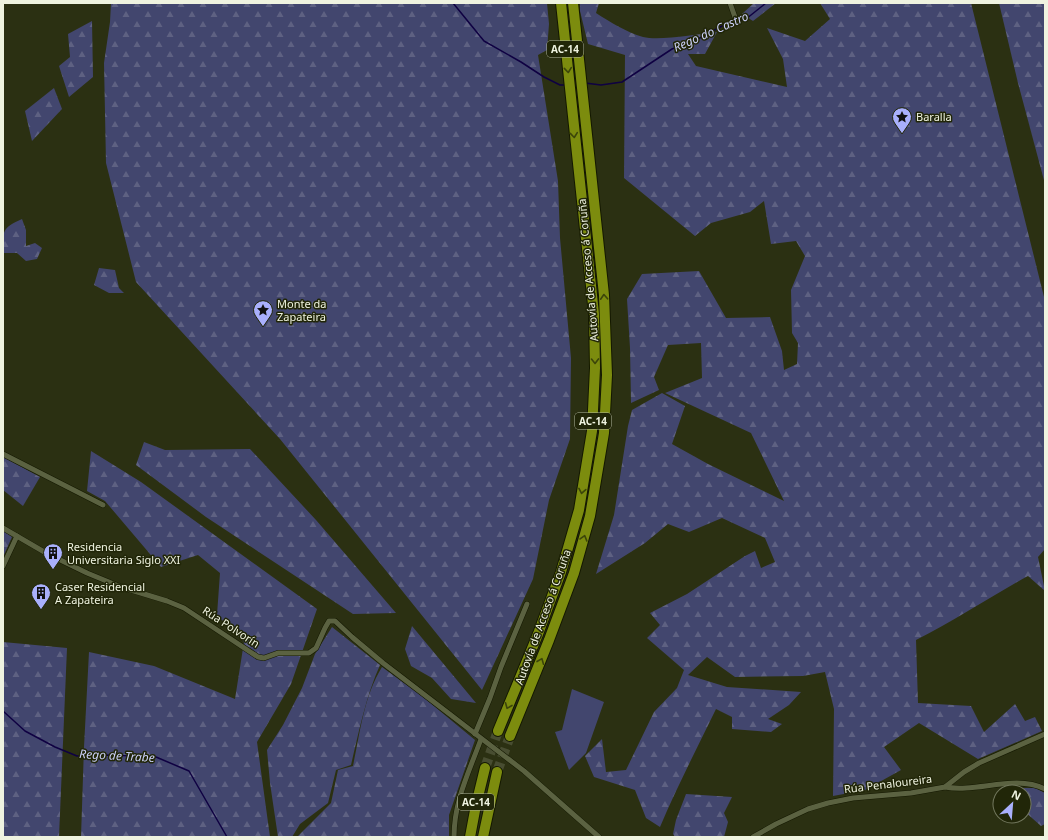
<svg xmlns="http://www.w3.org/2000/svg" width="1048" height="840" font-family="'Noto Sans',sans-serif">
<style>
.forest{fill:url(#forest-firs)}
.garden{fill:#42466e}
.lines{fill:none;stroke-linecap:round;stroke-linejoin:round}
.stream{stroke:#0f0142;stroke-width:1.5}
.highway-tunnel{stroke:#484d31;stroke-width:10;stroke-dasharray:10 5;stroke-linecap:butt}
.street-casing{stroke:#141800;stroke-width:6}
.highway-casing{stroke:#141800;stroke-width:12}
.street{stroke:#5b6241;stroke-width:5}
.highway{stroke:#7c8c0e;stroke-width:10}
.oneway{stroke:#3c450a}
.labels{text-anchor:middle;stroke-width:3;stroke-linejoin:round;paint-order:stroke}
.shield{fill:#212608;stroke:#b1b69f;stroke-width:1}
.shield-label{font-size:10px;font-weight:bold;fill:#eff3e0}
.poi-label{font-size:11px;fill:#eff3e0;stroke:#212608;text-anchor:start}
.street-label{font-size:11px;fill:#eff3e0;stroke:#212608}
.water-label{font-size:12px;font-style:italic;fill:#cbd0f8;stroke:#212608}
</style>
<defs>
<pattern id="forest-firs" width="22" height="20" patternUnits="userSpaceOnUse"><rect width="22" height="20" fill="#42466e"/><path d="M5 1l3.5 6h-7zM16 11l3.5 6h-7z" fill="#5e6182"/></pattern>
</defs>
<rect width="100%" height="100%" fill="#2b3012"/>
<g class="forest">
<path d="M111,3H547L549,24L547,50L538,55L558,181L560,238L571,358L570,439L549,500L533,579L482,690L280,439L136,282L106,163L104,63L110,22Z"/>
<path d="M580,3H599L596,13C610,22 626,32 643,37C660,41 697,34 717,32L705,54H688L696,66L787,87L783,59L767,28L805,41L830,19L820,3H971L1045,301V549L1038,557L1045,591L1028,576C990,597 954,621 916,640L918,703L971,706L984,732L1015,704L1025,721L1035,717L1042,731L978,759L919,723L884,747L901,770L865,790L833,796L834,709L825,672L803,676L735,677L707,657L688,675L727,687L801,692L789,705L768,719L782,724L771,732L732,729V717L716,709C697,748 677,787 660,827L646,818L635,790L594,777L585,756L602,739L606,772L626,770L654,712L677,688L684,670L647,638L660,625L650,613L687,594L745,556L755,551L761,568L775,562L765,538L722,518L689,532L668,524L645,543L596,574L614,515L628,426L632,410L662,393L685,406L672,444L708,464L784,501L751,433L665,393L702,378L701,343L668,345L654,377L659,390L631,403L630,348L627,299L642,274L699,271L726,318L770,317L782,351L784,370L797,364L798,343L792,333L791,290L805,256L796,241L771,244L764,201L750,212L711,223L695,236L624,178L625,55L588,44L580,11Z"/>
<path d="M754,3H776L753,21L742,14Z"/>
<path d="M999,3H1045V184L1018,83Z"/>
<path d="M92,21L93,77L69,97L59,66L70,57L68,34Z"/>
<path d="M54,88L62,109L32,141L25,111Z"/>
<path d="M22,219L26,230V246L35,243L42,248L37,259L26,261L17,253H3C3,232 1,228 22,219Z"/>
<path d="M99,268L115,270L119,288L124,293H109L94,285Z"/>
<path d="M144,442L165,450L250,449L316,520L396,613L353,614L206,517L136,465Z"/>
<path d="M91,451L141,482L317,609L291,684L257,742L270,837H81L84,747L89,652L154,666L235,699L244,642L217,615L220,573L198,555L161,567L105,501L87,491Z"/>
<path d="M3,457L40,477L23,506L3,490Z"/>
<path d="M3,531L12,537L3,557Z"/>
<path d="M412,626L476,703L451,699L432,678L411,666L405,649Z"/>
<path d="M332,627L380,665C366,696 359,731 351,765L336,770L328,803L300,824L292,837H278L270,783L267,750L283,725L302,688L315,654Z"/>
<path d="M3,642L67,648L59,837H3Z"/>
<path d="M382,667L423,697L475,740L449,815V837H297L331,803L338,770L353,766C360,733 364,696 382,667Z"/>
<path d="M1020,788H1035L1045,793V824L1041,826L1024,811V792H1018Z"/>
<path d="M686,794L732,797L724,813L728,822L724,837H675L673,834L676,820Z"/>
</g>
<path class="garden" d="M572,689L604,702L586,753L569,770L555,732L562,730Z"/>
<g class="lines">
<g class="stream">
<path d="M453,3L484,41L521,62L544,77L560,85H565"/>
<path d="M585,83L601,85L622,82L672,49L696,40L724,25L746,19L766,3"/>
<path d="M3,711L25,731L55,747L77,756L105,755L156,757L189,771L227,837"/>
</g>
<g class="highway-tunnel">
<path d="M485,768L498,731"/>
<path d="M497,772L510,736"/>
</g>
<defs>
<g id="street">
<path d="M730,3L736,20"/>
<path d="M3,454L103,505"/>
<path d="M3,528L46,553L87,573L121,587L167,601L184,608L258,657L264,658L278,653H309L316,648L325,628L329,621H335L352,637L383,663L524,771L599,837"/>
<path d="M3,566L17,536"/>
<path d="M475,734L490,698L501,667L527,604"/>
<path d="M945,787C977,793 1014,774 1045,789"/>
<path d="M454,837C454,801 469,772 481,739"/>
<path d="M753,837L776,824L808,809L828,803L853,798L911,793L945,787L964,772L979,763L1045,734"/>
</g>
<g id="highway">
<path d="M498,731L538,634L561,572L579,510L592,431L595,368L594,314L561,3"/>
<path d="M510,736L549,640L574,573L590,516L604,433L607,375L604,295L573,3"/>
<path d="M470,837L476,805L485,768"/>
<path d="M483,837L497,772"/>
</g>
</defs>
<use href="#street" class="street-casing"/>
<use href="#highway" class="highway-casing"/>
<use href="#street" class="street"/>
<use href="#highway" class="highway"/>
</g>
<defs><path id="oneway-chevron" d="M-2-3.5L2.5 0L-2 3.5" fill="none" stroke-width="1.6" stroke-linecap="round" stroke-linejoin="round"/></defs>
<g class="oneway">
<use href="#oneway-chevron" transform="translate(568 70) rotate(84)"/>
<use href="#oneway-chevron" transform="translate(574 135) rotate(84)"/>
<use href="#oneway-chevron" transform="translate(604 297) rotate(-93)"/>
<use href="#oneway-chevron" transform="translate(595 361) rotate(89)"/>
<use href="#oneway-chevron" transform="translate(582 491) rotate(100)"/>
<use href="#oneway-chevron" transform="translate(584 538) rotate(-74)"/>
<use href="#oneway-chevron" transform="translate(541 661) rotate(-68)"/>
<use href="#oneway-chevron" transform="translate(508 706) rotate(112)"/>
</g>
<defs>
<symbol id="sight-pin" viewBox="-11 -11 22 30"><path d="M0 17L-7.5 6A9.5 9.5 0 1 1 7.5 6Z" fill="#a9b0fc" stroke="#212608"/><path d="M0-6L1.8-2.2L6-1.7L2.9 1.2L3.7 5.4L0 3.3L-3.7 5.4L-2.9 1.2L-6-1.7L-1.8-2.2Z" fill="#111"/></symbol>
<symbol id="building-pin" viewBox="-11 -11 22 30"><path d="M0 17L-7.5 6A9.5 9.5 0 1 1 7.5 6Z" fill="#a9b0fc" stroke="#212608"/><path d="M-4-6H4V6H1V3H-1V6H-4ZM-2.5-4.3h1.7v1.8h-1.7ZM.8-4.3h1.7v1.8H.8ZM-2.5-1h1.7V.8h-1.7ZM.8-1h1.7V.8H.8Z" fill="#111"/></symbol>
</defs>
<g fill-rule="evenodd">
<use href="#sight-pin" x="891" y="106" width="22" height="30"/>
<use href="#sight-pin" x="252" y="299" width="22" height="30"/>
<use href="#building-pin" x="42" y="542" width="22" height="30"/>
<use href="#building-pin" x="30" y="582" width="22" height="30"/>
</g>
<g class="labels">
<g class="shield">
<rect x="547" y="41" width="36" height="16" rx="3"/>
<rect x="575" y="413" width="36" height="16" rx="3"/>
<rect x="458" y="794" width="36" height="16" rx="3"/>
</g>
<g class="shield-label">
<text x="565" y="53">AC-14</text>
<text x="593" y="425">AC-14</text>
<text x="476" y="806">AC-14</text>
</g>
<g class="poi-label">
<text x="916" y="121">Baralla</text>
<text x="277" y="308">Monte da<tspan x="277" dy="13">Zapateira</tspan></text>
<text x="67" y="551">Residencia<tspan x="67" dy="13">Universitaria Siglo XXI</tspan></text>
<text x="55" y="591">Caser Residencial<tspan x="55" dy="13">A Zapateira</tspan></text>
</g>
<g class="street-label">
<text transform="translate(588 270) rotate(-95)" y="4">Autovía de Acceso á Coruña</text>
<text transform="translate(543 617) rotate(-70)" y="4">Autovía de Acceso á Coruña</text>
<text transform="translate(231 627) rotate(33)" y="4">Rúa Polvorín</text>
<text transform="translate(888 784) rotate(-7)" y="4">Rúa Penaloureira</text>
</g>
<g class="water-label">
<text transform="translate(711 32) rotate(-24)" y="4">Rego do Castro</text>
<text transform="translate(117 756) rotate(3)" y="4">Rego de Trabe</text>
</g>
</g>
<rect width="1048" height="840" fill="none" stroke="#eff3e0" stroke-width="8"/>
<g transform="translate(1012 804) rotate(26)"><circle r="19" fill="#212608" stroke="#73785e"/>
<path d="M0-3L7 15L0 10L-7 15Z" fill="#a9b0fc"/>
<text y="-6" font-size="11" font-weight="bold" text-anchor="middle" fill="#eff3e0">N</text>
</g>
</svg>
